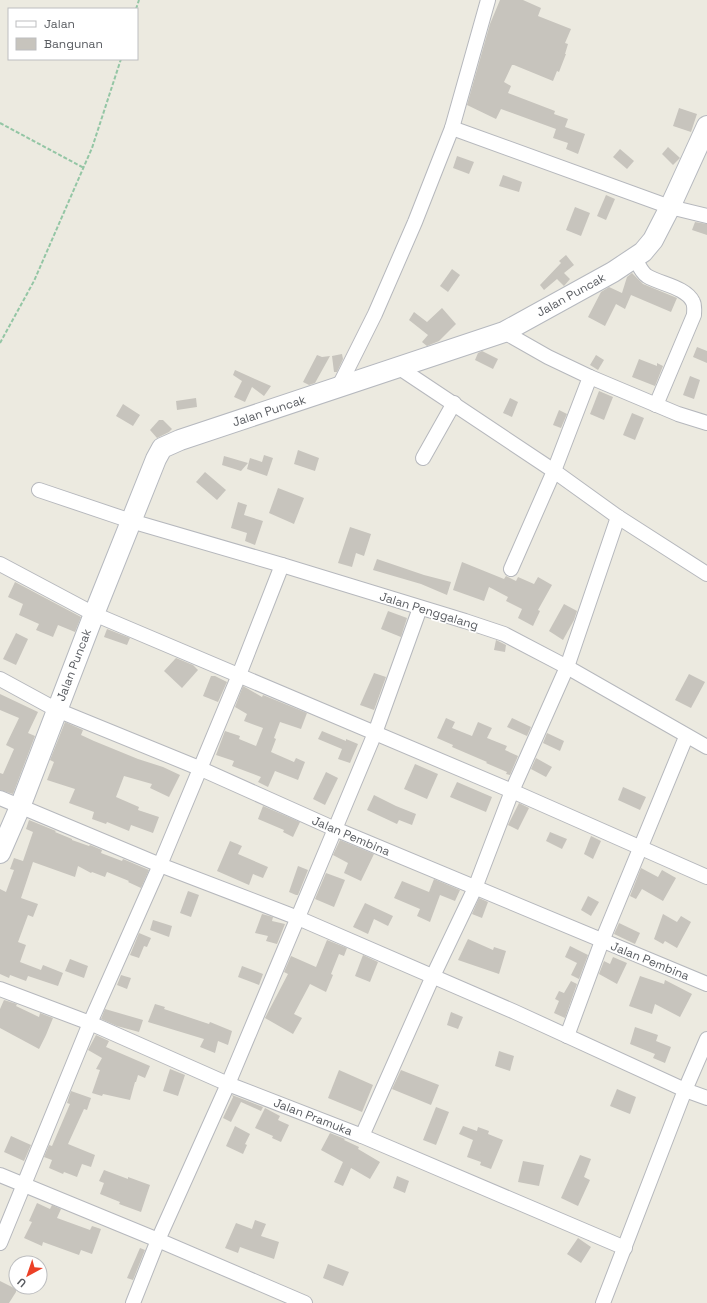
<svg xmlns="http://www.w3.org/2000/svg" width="707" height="1303" font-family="'Space Grotesk',sans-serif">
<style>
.building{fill:#c7c4bd}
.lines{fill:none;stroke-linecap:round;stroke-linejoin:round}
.street-casing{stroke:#b6b8bd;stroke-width:16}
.secondary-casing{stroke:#b6b9bf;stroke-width:22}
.path{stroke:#94c6a5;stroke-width:2;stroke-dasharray:4 2;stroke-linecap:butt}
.street{stroke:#fff;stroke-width:14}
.secondary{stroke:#fff;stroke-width:20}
.labels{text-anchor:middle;stroke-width:3.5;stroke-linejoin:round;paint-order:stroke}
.street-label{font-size:12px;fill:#595c61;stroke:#fff}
</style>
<rect width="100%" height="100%" fill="#eceae0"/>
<g class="building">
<path d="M500,0H523L541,8L538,16L571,29L565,43L568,44L565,54H566L559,72L557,71L553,81L514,65H512L504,82L511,86L508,93L555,111L554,114L568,119L565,127L585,134L578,154L566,149L568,143L553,138L556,129L501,109L496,119L467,105L490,24Z"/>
<path d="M679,108L697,114L691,132L673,126Z"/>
<path d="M668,147L680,158L673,165L662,154Z"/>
<path d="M620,149L634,161L627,169L613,157Z"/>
<path d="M457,156L474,162L469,174L453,168Z"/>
<path d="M503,175L522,182L519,192L499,186Z"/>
<path d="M606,195L615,199L606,220L597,216Z"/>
<path d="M575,207L590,213L581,236L566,230Z"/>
<path d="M695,222L707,224V235L692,230Z"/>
<path d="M566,255L574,265L564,273L570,279L564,286L557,279L544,290L540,285L561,263L559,261Z"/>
<path d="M452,269L460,275L448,292L440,286Z"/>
<path d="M632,273L643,284L677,298L671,312L631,295L625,309L616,304L605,326L588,317L601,292L609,287L622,293L627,277Z"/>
<path d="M442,308L456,324L439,341L427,346L422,342L428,335L409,320L414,312L427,322Z"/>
<path d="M697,347L707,351V363L693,357Z"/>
<path d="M482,351L498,359L493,369L475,360L478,353Z"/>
<path d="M342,354L343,359L337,372H334L332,356Z"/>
<path d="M317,355L322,357L330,356L315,383L309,385L303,382Z"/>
<path d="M596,355L604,360L598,370L590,365Z"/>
<path d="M639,359L657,366V363L663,366L655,386L632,377Z"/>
<path d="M235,370L255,379L271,386L264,396L252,387L245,402L234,397L242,381L233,375Z"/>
<path d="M690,376L700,380L694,399L683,395Z"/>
<path d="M599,391L613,397L604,420L590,414Z"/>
<path d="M196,398L197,407L177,410L176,401Z"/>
<path d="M510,398L518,402L512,417L503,413Z"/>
<path d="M123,404L140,415L133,426L116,416Z"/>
<path d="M559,410L567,414L561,428L553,425Z"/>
<path d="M632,413L644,418L635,440L623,435Z"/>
<path d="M159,420H163L172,429L169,432L157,438L150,430Z"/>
<path d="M298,450L319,458L315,471L294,464Z"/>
<path d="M264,455L273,458L267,476L247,469L250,458L262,462Z"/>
<path d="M224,456L248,463L241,471L222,465Z"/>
<path d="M205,472L226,490L217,500L196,482Z"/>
<path d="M278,488L304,498L294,524L269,513Z"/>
<path d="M238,502L247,505L244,515L263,521L255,545L245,541L247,533L231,528Z"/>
<path d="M350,527L371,534L364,556L356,553L352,567L338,563Z"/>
<path d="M377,559L424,575L451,582L447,595L421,584L373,570Z"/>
<path d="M462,562L504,579L506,576L516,581L518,577L534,584L538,577L552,585L538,610L540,611L533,626L518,618L522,609L506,601L508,597L489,587L484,601L453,590Z"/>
<path d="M15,582L81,617L75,632L58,625L53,637L36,630L39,624L19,615L23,604L8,597Z"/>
<path d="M564,604L577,611L574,620L563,640L549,631Z"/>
<path d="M388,611L407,618L401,637L381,629Z"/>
<path d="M107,629L130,638L127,645L104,637Z"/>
<path d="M16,633L28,639L16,665L3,659Z"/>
<path d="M496,640L506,645L505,652L494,650Z"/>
<path d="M176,658L193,665L198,670L182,688L164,671Z"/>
<path d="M374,673L386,677L374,710L360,705Z"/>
<path d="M689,674L705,682L691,708L675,700Z"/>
<path d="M211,676H215L227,682L218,702L203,696Z"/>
<path d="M243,686L262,697L263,695L307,713L301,729L280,722L274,738L276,739L271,752L294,762L296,758L305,762L298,780L275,771L268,787L258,782L261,777L232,766L234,761L216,755L225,731L240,736L239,739L256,746L263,728L244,721L247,714L235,707Z"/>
<path d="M0,694L38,712L28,733L35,736L13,794L0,790V773L3,774L14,749L6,745L19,718L0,710Z"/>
<path d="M446,718L455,722L452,728L472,736L478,722L492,728L487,738L507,746L505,750L518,756L510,775L506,774L507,772L486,763L487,762L452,747L453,745L437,738Z"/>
<path d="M512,718L531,727L527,736L507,727Z"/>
<path d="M65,722L83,730L81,735L94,741L138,759L163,767L180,775L169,797L150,788L152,784L124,776L116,797L139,807L138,810L159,817L153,833L131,825L129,831L107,822L106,824L92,819L94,812L69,803L75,789L47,780L54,762L50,760Z"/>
<path d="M322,731L346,741V739L358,744L350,763L338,759L342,749L318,739Z"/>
<path d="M547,733L564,741L560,751L543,743Z"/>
<path d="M536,758L552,767L546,777L531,769Z"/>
<path d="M415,764L438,774L427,799L404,789Z"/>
<path d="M326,772L338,778L325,805L313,799Z"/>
<path d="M457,782L492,797L486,812L450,797Z"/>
<path d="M623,787L646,797L640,810L618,800Z"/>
<path d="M374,795L396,806L416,814L412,825L399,820L397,824L367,810Z"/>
<path d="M519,803L529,808L518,830L508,825Z"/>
<path d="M263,806L300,822L293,837L283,832L284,830L258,819Z"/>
<path d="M29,820L56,831L55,832L72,839V840L89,846L90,845L102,850L101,853L122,861L123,859L149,870L141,888L128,882L129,881L107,872L105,877L92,872L91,873L78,866L75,877L33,862L21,898L38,904L33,917L28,915L18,942L26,945L20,962L41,970L43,965L63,973L58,986L28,976L26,981L10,975L9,978L0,974V889L6,892L14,870L10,869L14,858L23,861L33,832L26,829Z"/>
<path d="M550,832L567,839L562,849L546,841Z"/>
<path d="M591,836L601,841L593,859L584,854Z"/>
<path d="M340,840L374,854L361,881L344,873L348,863L333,855Z"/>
<path d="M230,841L242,846L238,854L268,867L263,878L253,874L249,885L217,871Z"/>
<path d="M298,866L308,870L298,895H296L289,892Z"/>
<path d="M641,868L658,877L662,870L676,878L663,901L642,889L636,899L630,896Z"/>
<path d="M326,873L345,880L334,907L315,899Z"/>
<path d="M434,879L460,890L455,901L440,895L430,922L417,916L420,909L394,898L402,881L429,892Z"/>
<path d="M188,891L199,895L191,917L180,913Z"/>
<path d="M588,896L599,902L591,916L581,910Z"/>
<path d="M479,898L488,902L482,918L472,914Z"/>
<path d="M365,903L393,916L388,926L374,919L368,934L353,927Z"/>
<path d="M262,914L273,917L272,921L285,924L277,944L266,941L268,936L255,933Z"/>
<path d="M663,914L677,922L681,916L691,922L677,948L665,941L663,944L654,939Z"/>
<path d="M153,920L172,926L169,937L150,930Z"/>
<path d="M619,923L640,933L635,944L614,934Z"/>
<path d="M139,933L151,938L147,947L144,946L139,958L130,955Z"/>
<path d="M468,939L493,950L494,947L506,951L499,974L458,960Z"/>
<path d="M327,940L347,948L344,956L339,954L331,974L333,975L326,992L310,984L294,1014L302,1018L293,1034L265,1018L288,974L284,972L291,956L316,967Z"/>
<path d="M570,946L588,955L579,979L571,975L577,963L565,957Z"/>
<path d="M363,955L378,962L370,982L355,976Z"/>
<path d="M613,957L627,963L617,984L599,974L604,961L610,964Z"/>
<path d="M70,959L88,966L84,978L65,971Z"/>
<path d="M242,966L263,974L259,985L238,977Z"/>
<path d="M121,975L131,978L127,989L117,985Z"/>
<path d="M640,976L664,984L665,980L692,994L680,1017L655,1004L652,1014L629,1006Z"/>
<path d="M571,981L577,984L565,1018L554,1013L559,1001L555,999L559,991L564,993Z"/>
<path d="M4,1000L17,1004L16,1006L39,1017L40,1013L53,1018L46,1035L39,1049L0,1028V1009Z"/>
<path d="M155,1004L165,1007L164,1009L209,1024L210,1022L232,1031L228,1045L218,1041L215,1053L200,1047L204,1039L148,1022Z"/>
<path d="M105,1009L143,1020L139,1032L117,1026L101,1019Z"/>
<path d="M451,1012L463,1017L458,1029L447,1025Z"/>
<path d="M635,1027L658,1035L656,1041L671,1047L665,1063L653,1058L655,1054L630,1044Z"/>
<path d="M96,1035L109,1041L106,1047L150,1066L145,1078L138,1075L136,1082H135L130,1100L103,1094L102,1096L92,1093L100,1070L96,1069L102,1058L88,1050Z"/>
<path d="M499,1051L514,1056L510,1071L495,1066Z"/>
<path d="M170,1069L185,1075L178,1096L163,1091Z"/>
<path d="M339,1070L373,1085L362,1112L328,1098Z"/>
<path d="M401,1070L439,1085L431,1105L392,1089Z"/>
<path d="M617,1089L636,1097L630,1114L610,1106Z"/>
<path d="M71,1091L91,1098L87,1110L84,1109L68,1144L95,1155L91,1167L82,1164L77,1177L64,1172L63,1174L49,1168L52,1160L44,1157L49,1145L52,1146L70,1104L67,1103Z"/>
<path d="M232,1095L263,1107L261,1111L241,1102L231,1122L223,1118L233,1097Z"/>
<path d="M436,1107L449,1112L436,1145L423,1140Z"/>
<path d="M265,1108L280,1116L278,1120L289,1125L281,1142L272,1138L273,1136L255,1128Z"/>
<path d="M235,1126L250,1134L245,1144L247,1145L243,1154L226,1146Z"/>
<path d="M463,1126L477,1131L478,1127L489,1131L488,1134L503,1140L491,1169L480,1165L481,1162L467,1157L473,1140L459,1134Z"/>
<path d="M330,1133L345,1139L344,1140L359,1147L358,1149L380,1162L370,1179L351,1168L343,1186L334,1182L343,1162L321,1150Z"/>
<path d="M11,1136L31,1145L24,1161L4,1152Z"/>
<path d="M580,1155L591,1159L584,1177L590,1180L578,1206L561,1198Z"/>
<path d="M523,1161L544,1165L539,1186L518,1182Z"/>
<path d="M104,1170L128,1179V1177L150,1185L141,1212L119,1204L120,1202L100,1194L104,1183L99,1181Z"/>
<path d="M397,1176L409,1181L405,1193L393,1188Z"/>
<path d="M37,1203L50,1209L52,1205L61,1209L57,1218L90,1230L92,1226L101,1229L92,1254L81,1250L79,1255L43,1242L42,1246L24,1238L32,1222L29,1221Z"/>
<path d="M255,1220L266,1224L261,1236L279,1242L274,1259L240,1247L238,1253L225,1248L236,1223L252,1229Z"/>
<path d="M578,1238L591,1247L581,1263L567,1254Z"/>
<path d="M140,1248L145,1250L133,1280L127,1278Z"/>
<path d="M328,1264L349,1272L343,1286L323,1278Z"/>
<path d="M0,1281L16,1289V1292L9,1303H0Z"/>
</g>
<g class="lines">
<defs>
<g id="street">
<path d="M452,128L670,207L707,216"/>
<path d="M635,258C638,264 641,272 647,276C660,284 686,287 693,302C695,306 694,311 694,315L656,405"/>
<path d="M504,332L548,357L590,377L678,414L707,423"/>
<path d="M398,367L554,471L618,517L707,574"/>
<path d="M338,388L375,314L415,222L437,166L452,128L488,0"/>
<path d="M423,458L454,403"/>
<path d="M39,490L131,521L282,565L465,621L504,634L567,667L707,747"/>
<path d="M0,564L94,614L512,791L707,877"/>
<path d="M511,569L554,471L590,377"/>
<path d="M0,679L57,710L199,768L335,829L707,984"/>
<path d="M0,798L160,865L298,918L515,1012L685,1090L707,1098"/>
<path d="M0,989L90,1023L228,1084L362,1136L625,1248"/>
<path d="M567,1036L602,941L686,737"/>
<path d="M362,1136L433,976L475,888L512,791L567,667L618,517"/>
<path d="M0,1175L158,1240L305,1303"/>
<path d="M0,1243L90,1023L160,865L239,675L282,565"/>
<path d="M133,1303L158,1240L228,1084L335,829L375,733L420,608"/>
<path d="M603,1303L685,1090L707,1039"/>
</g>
<path id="secondary" d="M0,853L20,807L94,614L156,459L162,448L180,440L504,332L613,272L643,252L653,240L670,207L707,126"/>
</defs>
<use href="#street" class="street-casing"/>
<use href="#secondary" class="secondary-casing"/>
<g class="path">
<path d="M136,9L139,0"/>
<path d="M0,123L84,168"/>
<path d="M0,343L34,281L92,148L121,59"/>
</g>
<use href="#street" class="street"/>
<use href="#secondary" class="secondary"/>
</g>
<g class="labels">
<g class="street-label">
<text transform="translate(571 295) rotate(-29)" y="4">Jalan Puncak</text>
<text transform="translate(269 411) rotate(-18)" y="4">Jalan Puncak</text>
<text transform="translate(429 611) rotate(17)" y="4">Jalan Penggalang</text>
<text transform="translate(74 665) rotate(-69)" y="4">Jalan Puncak</text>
<text transform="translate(351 836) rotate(23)" y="4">Jalan Pembina</text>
<text transform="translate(650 961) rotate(22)" y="4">Jalan Pembina</text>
<text transform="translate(313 1117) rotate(21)" y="4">Jalan Pramuka</text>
</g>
</g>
<rect x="8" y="8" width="130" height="52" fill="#ffffff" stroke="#bdbec0"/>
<rect x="16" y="21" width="20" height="6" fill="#ffffff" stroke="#bdbec0"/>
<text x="44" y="28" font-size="12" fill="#595c61">Jalan</text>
<rect x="16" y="38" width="20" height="12" fill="#c7c4bd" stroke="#bdbec0"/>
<text x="44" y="48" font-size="12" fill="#595c61">Bangunan</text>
<g transform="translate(28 1275) rotate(220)"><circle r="19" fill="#ffffff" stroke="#bdbec0"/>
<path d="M0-3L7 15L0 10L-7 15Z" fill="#ec4026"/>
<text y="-6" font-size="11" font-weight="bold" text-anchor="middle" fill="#595c61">U</text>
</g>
</svg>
